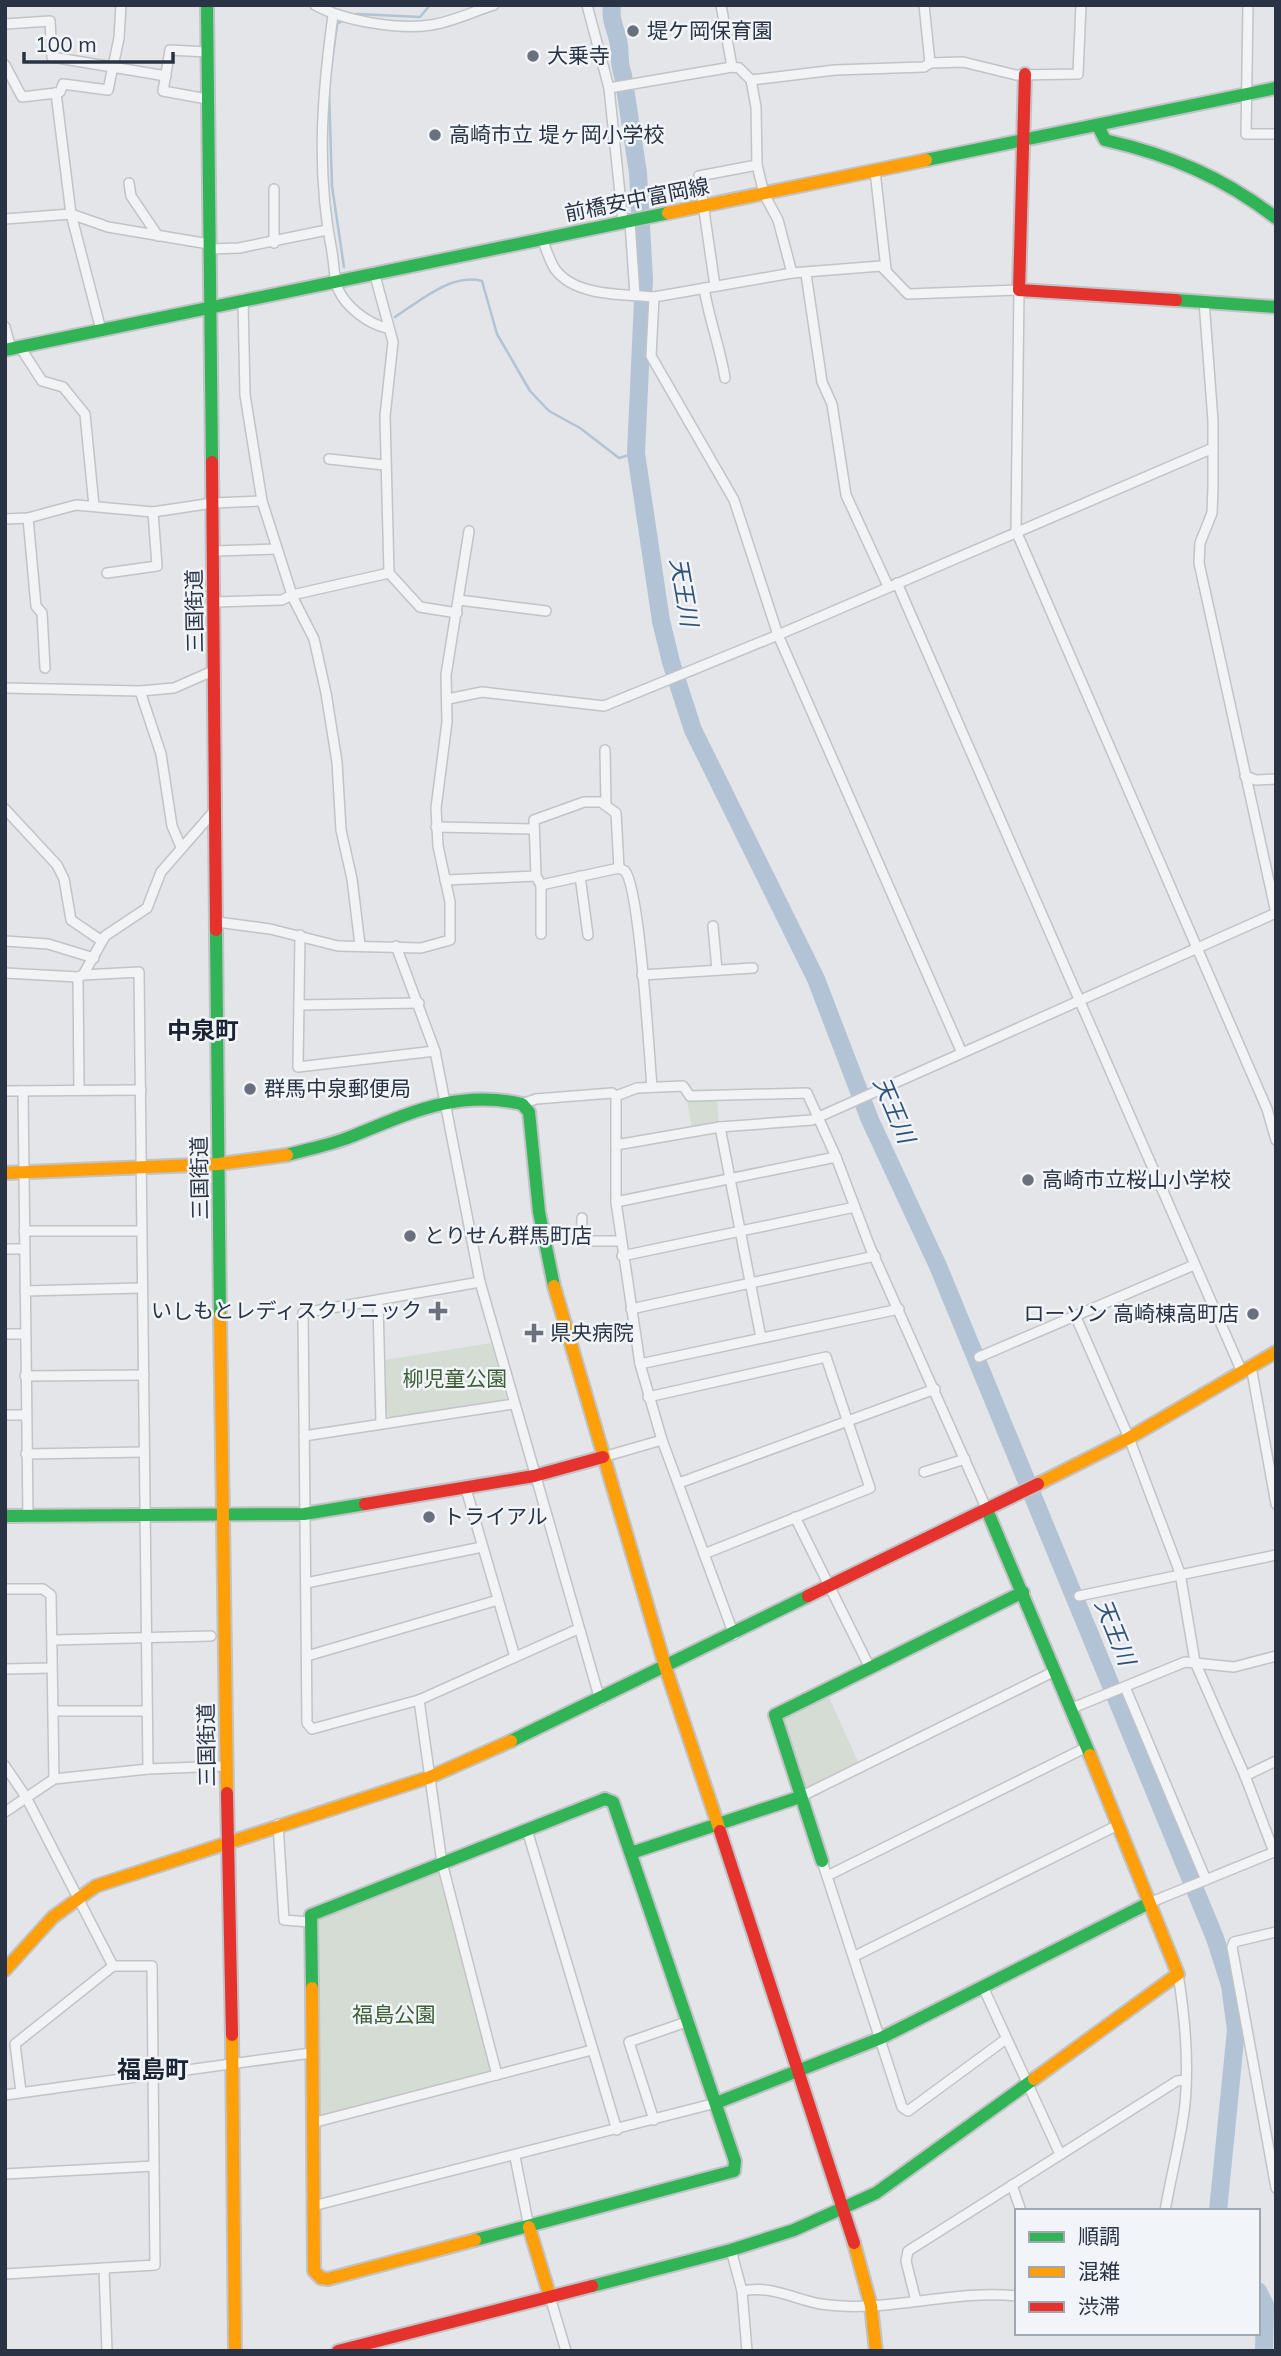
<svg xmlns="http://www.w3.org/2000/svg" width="1281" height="2356" font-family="Mulish,'Noto Sans JP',sans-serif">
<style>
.park{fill:#d4dcd3}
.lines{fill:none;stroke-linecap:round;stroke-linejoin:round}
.stream{stroke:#b1c3d4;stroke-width:2.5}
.river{stroke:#b1c3d4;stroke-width:18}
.street-casing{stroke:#c1c3c6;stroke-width:12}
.fast-casing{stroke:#c1c3c6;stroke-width:16}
.slow-casing{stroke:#c1c3c6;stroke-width:16}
.jam-casing{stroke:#c1c3c6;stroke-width:16}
.street{stroke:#f2f3f5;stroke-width:9}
.fast{stroke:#30b455;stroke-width:12}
.slow{stroke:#ff9f0a;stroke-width:12}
.jam{stroke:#e5322d;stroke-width:12}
.poi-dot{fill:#6a717d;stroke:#f1f4f8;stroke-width:2.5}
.labels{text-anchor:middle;stroke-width:5;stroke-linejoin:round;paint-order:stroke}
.poi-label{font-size:21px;fill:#293343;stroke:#f1f4f8;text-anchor:start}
.street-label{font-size:21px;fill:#293343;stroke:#f1f4f8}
.park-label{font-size:21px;fill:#3f5f35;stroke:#f1f4f8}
.water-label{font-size:23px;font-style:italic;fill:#315379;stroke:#f1f4f8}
.quarter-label{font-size:24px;font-weight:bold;fill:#1b2434;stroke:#f1f4f8}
</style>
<rect width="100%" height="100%" fill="#e3e5e8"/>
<g class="park">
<path d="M717,1099L719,1124L692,1129L687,1100Z"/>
<path d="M491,1343L506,1397L504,1402L391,1419L386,1413L385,1360Z"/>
<path d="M828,1695L858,1762L808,1787L804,1784L782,1721L784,1717Z"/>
<path d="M438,1872L497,2075L312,2123L315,1920Z"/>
</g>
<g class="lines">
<g class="stream">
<path d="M352,16L357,14L420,17L430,5"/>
<path d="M329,84L337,24L346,19"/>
<path d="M329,91L332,186L344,267"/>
<path d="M395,317C420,301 451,273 482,281L497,334L530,391L549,411L580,428L619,458L636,453"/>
</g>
<g class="river">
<path d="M612,5C610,20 615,27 618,40C621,53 618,63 623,75L638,173L644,279L636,453L661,621L671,662L693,730L816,979L870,1120L938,1266L1215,1938L1230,1985L1236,2030L1218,2211"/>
<path d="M1258,2291L1265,2305L1264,2351"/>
</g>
<defs>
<g id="street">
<path d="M315,5C344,21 398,30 431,25C452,22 474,11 494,5"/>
<path d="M587,5L609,88L623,223"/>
<path d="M721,5L732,67L739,68L751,80L756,107L757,165L764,194L778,220L792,273"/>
<path d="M924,5L930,63L963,62L1016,75L1078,74L1081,5"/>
<path d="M1248,5L1246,134H1276"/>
<path d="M333,15C322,95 316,172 332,252C334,263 334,279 338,289C346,307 368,324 387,328"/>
<path d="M5,24L50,21L52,57L166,76"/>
<path d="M5,65L22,97L56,93L60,92L63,84L108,90L119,38L121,5"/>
<path d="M751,80L835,70L924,67L930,63"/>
<path d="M609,88L732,67"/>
<path d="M56,93L71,214L101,330"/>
<path d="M207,99L163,91L170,50L207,52"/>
<path d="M875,171L886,269"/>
<path d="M129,183L131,196L158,236"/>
<path d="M5,219L71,214L108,227L209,244"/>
<path d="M630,222L635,295"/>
<path d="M542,239C546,248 549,260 555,269C575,297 624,294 654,297L792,273L881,266L908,294L1019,290L1016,531L1267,1109L1276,1140"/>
<path d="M274,243V189"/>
<path d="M210,249L239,248L327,230"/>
<path d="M374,272L393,342L385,416L389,573L420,607L457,613"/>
<path d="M806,274L822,382L832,404L846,495L888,586"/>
<path d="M715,286L699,176L757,165"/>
<path d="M704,288C709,319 720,347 725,378"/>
<path d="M654,297L651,356L734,500L778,635L962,1053"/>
<path d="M243,299L245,395L262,501L293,598L314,639L326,693L337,762L341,830L352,879L360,945"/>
<path d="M1204,301L1213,421V487L1212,513L1200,543L1199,563L1276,913"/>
<path d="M5,327L11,349"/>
<path d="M20,347L42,381L63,387L85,414L94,506"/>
<path d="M329,459L384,465"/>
<path d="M28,518L36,606L42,613L45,668"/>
<path d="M5,519L28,518L76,505L153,512L213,503L262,501"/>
<path d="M213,551L277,549"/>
<path d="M107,573L157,566L153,512"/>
<path d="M897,583L1242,1372"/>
<path d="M459,600L546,611"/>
<path d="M214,602L282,600L292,595L389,573"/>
<path d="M5,688L140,691L174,688L215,670"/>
<path d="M140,691L161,754L172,826L181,847"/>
<path d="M448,699L482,692L604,706L778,635L1213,448"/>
<path d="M605,750L606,804"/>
<path d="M1245,776L1256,780L1276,779"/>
<path d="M5,809L57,865L64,879L71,920L102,941"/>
<path d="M436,827L534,829"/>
<path d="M536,876L534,820L584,802H601L616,813L619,868"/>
<path d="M580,876L588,935"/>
<path d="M445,880L536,876L541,885L619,868L625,871C640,889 649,1053 652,1087"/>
<path d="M541,885V934"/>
<path d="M217,922L270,929L338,946L421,948L450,940V902L438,846L436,808L447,722L446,675L469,531"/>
<path d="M713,926L717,970"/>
<path d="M300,935L298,1067L435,1051"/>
<path d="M5,941L48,944L94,958"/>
<path d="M396,946L435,1051L480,1282L600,1700"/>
<path d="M5,973L78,977"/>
<path d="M83,975L139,972L148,1769"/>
<path d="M642,975L753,968"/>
<path d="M299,1005L419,1003"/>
<path d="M79,1090L78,977L83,975L105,936L147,908L161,872L215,810"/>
<path d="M5,1091L141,1090"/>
<path d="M23,1091L28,1514"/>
<path d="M616,1096L637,1088L683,1086L690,1096L807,1093L836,1157L870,1247L987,1510"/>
<path d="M522,1104L536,1099L612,1093L616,1096V1202L640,1364L662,1440L734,1635"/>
<path d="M720,1127L761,1338"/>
<path d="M616,1145L720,1127L812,1120L1276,913"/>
<path d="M616,1202L836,1157"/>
<path d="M582,1218L581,1241H620"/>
<path d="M24,1231H141"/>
<path d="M5,1249H23"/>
<path d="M622,1256L855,1207"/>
<path d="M480,1282L303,1313L307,1723L312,1729L419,1700L578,1629"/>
<path d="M25,1291L141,1288"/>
<path d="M378,1302L381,1423"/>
<path d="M631,1309L875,1256"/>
<path d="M1075,1315L1129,1438L1180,1573L1195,1662L1245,1776L1274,1852L1149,1903"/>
<path d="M5,1334H25"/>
<path d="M979,1357L1194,1265"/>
<path d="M640,1364L899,1309"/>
<path d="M1251,1366L1276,1504"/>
<path d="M25,1376L144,1375"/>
<path d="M648,1397L826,1357L870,1488L704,1554"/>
<path d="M5,1415H26"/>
<path d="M304,1436L513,1404"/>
<path d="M26,1454L144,1452"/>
<path d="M603,1457L662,1440"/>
<path d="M924,1472L965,1459"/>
<path d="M679,1483L935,1389"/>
<path d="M466,1489L515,1657"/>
<path d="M795,1517L870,1668"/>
<path d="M306,1583L482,1547"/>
<path d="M5,1589H43L51,1595L54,1779"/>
<path d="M1079,1596L1276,1555"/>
<path d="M53,1640L211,1636"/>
<path d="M307,1656L498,1600"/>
<path d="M5,1669L51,1668"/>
<path d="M1125,1687L1206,1880"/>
<path d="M419,1700L442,1863L497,2075"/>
<path d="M1070,1709L1185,1662L1234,1667L1276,1656"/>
<path d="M53,1711H147"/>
<path d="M5,1766L26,1797L113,1966"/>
<path d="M1245,1776L1276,1761"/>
<path d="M800,1797L1055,1671"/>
<path d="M5,1812L54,1779L148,1769L225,1766"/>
<path d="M278,1824L284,1920L310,1922"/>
<path d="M527,1830L617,2130"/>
<path d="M822,1861L902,2107L908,2111L1006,2039"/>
<path d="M827,1876L1087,1747"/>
<path d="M1276,1932L1234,1942L1232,1947L1276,2188"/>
<path d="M855,1956L1116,1826"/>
<path d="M983,1987L1060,2154"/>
<path d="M5,2095L311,2053"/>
<path d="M654,2120L629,2042L689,2021"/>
<path d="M312,2123L592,2050"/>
<path d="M515,2157L529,2227"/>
<path d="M5,2174L154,2166"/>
<path d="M1012,2185L1021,2211"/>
<path d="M313,2206L716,2103"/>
<path d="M1165,2211C1171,2175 1181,2140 1185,2104C1189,2061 1185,2017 1178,1974"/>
<path d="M731,2250L742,2291L747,2351"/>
<path d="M104,2268L107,2351"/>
<path d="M5,2274L155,2265L152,1966H113L15,2044L21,2092"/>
<path d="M742,2291C772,2285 793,2299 821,2304C887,2314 952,2289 1017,2296"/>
<path d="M550,2297L566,2351"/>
<path d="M916,2301L906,2261L908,2251L1177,2081L1186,2080"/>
</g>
<g id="fast">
<path d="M207,5L212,462"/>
<path d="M1098,126L1105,140C1170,155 1223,177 1276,218"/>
<path d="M926,160L1276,88"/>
<path d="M1176,300L1276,307"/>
<path d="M5,350L668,213"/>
<path d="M216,930L220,1316"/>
<path d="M287,1155C308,1149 330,1145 350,1137C408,1114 456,1089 522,1104L529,1112L539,1212L554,1286"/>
<path d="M987,1510L1090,1755"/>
<path d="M5,1516L304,1514L365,1504"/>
<path d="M511,1741L808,1596"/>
<path d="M631,1853L800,1797"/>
<path d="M822,1861L775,1715L1023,1592"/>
<path d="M312,1988L311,1915L605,1799"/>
<path d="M716,2103L881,2038L1149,1903"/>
<path d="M475,2240L734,2171L735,2161L613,1802L605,1799"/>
<path d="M592,2286L731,2250L794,2230L876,2193L1034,2079"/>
</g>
<g id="slow">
<path d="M668,213L926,160"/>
<path d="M5,1173L219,1164L287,1155"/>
<path d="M554,1286L665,1666L720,1831"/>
<path d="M220,1316L227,1793"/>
<path d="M1038,1484L1129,1438L1276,1352"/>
<path d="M5,1970L53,1917L96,1886L430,1777L511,1741"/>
<path d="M312,1988L314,2271L321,2278L328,2279L475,2240"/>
<path d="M232,2035L235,2351"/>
<path d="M1034,2079L1178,1974L1090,1755"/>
<path d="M529,2227L550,2297"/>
<path d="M854,2243L871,2306L876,2351"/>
</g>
<g id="jam">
<path d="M1025,74L1019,290L1176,300"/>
<path d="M212,462L216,930"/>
<path d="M365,1504L534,1476L603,1457"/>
<path d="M808,1596L1038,1484"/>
<path d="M227,1793L232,2035"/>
<path d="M720,1831L854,2243"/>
<path d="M338,2351L592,2286"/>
</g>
</defs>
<use href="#street" class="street-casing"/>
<use href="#fast" class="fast-casing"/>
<use href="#slow" class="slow-casing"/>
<use href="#jam" class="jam-casing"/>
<use href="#street" class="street"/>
<use href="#fast" class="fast"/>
<use href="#slow" class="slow"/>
<use href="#jam" class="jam"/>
</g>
<g class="poi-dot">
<circle cx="633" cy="31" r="7"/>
<circle cx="533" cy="56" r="7"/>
<circle cx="435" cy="135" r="7"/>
<circle cx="250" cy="1089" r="7"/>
<circle cx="1028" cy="1180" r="7"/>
<circle cx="410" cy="1236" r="7"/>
<path d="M434.5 1300.5h7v7h7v7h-7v7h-7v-7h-7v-7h7z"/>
<circle cx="1253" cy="1314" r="7"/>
<path d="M530.5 1322.5h7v7h7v7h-7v7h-7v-7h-7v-7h7z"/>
<circle cx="429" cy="1517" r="7"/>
</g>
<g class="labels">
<g class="poi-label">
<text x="647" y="38">堤ケ岡保育園</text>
<text x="547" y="63">大乗寺</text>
<text x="449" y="142">高崎市立 堤ヶ岡小学校</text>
<text x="264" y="1096">群馬中泉郵便局</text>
<text x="1042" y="1187">高崎市立桜山小学校</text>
<text x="424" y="1243">とりせん群馬町店</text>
<text x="422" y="1318" text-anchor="end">いしもとレディスクリニック</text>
<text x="1239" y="1321" text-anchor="end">ローソン 高崎棟高町店</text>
<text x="550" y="1340">県央病院</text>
<text x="443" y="1524">トライアル</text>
</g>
<g class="street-label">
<text transform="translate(637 200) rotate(-11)" y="7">前橋安中富岡線</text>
<text transform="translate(195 611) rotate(-91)" y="7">三国街道</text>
<text transform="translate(200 1178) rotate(-91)" y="7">三国街道</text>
<text transform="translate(207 1745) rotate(-91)" y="7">三国街道</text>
</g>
<g class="park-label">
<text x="455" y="1386">柳児童公園</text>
<text x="394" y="2022">福島公園</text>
</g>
<g class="water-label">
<text transform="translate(684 592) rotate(80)" y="8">天王川</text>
<text transform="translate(894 1110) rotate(67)" y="8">天王川</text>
<text transform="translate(1115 1632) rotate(68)" y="8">天王川</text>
</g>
<g class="quarter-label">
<text x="203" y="1039">中泉町</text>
<text x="153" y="2078">福島町</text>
</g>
</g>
<rect width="1281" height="2356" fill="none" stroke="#293343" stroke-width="14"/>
<rect x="1015" y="2209" width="245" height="126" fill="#f1f4f8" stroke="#a1a7b0" stroke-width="2"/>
<rect x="1029" y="2232" width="35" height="10" fill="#30b455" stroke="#a1a7b0" stroke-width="2"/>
<text x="1078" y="2244" font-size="21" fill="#293343">順調</text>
<rect x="1029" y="2267" width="35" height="10" fill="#ff9f0a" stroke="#a1a7b0" stroke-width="2"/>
<text x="1078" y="2279" font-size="21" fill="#293343">混雑</text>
<rect x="1029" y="2302" width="35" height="10" fill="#e5322d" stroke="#a1a7b0" stroke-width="2"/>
<text x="1078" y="2314" font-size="21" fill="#293343">渋滞</text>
<path d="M24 52v10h149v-10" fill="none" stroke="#293343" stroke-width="3.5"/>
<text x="35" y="52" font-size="21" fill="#293343" stroke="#f1f4f8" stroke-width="5" paint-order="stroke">100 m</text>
</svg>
